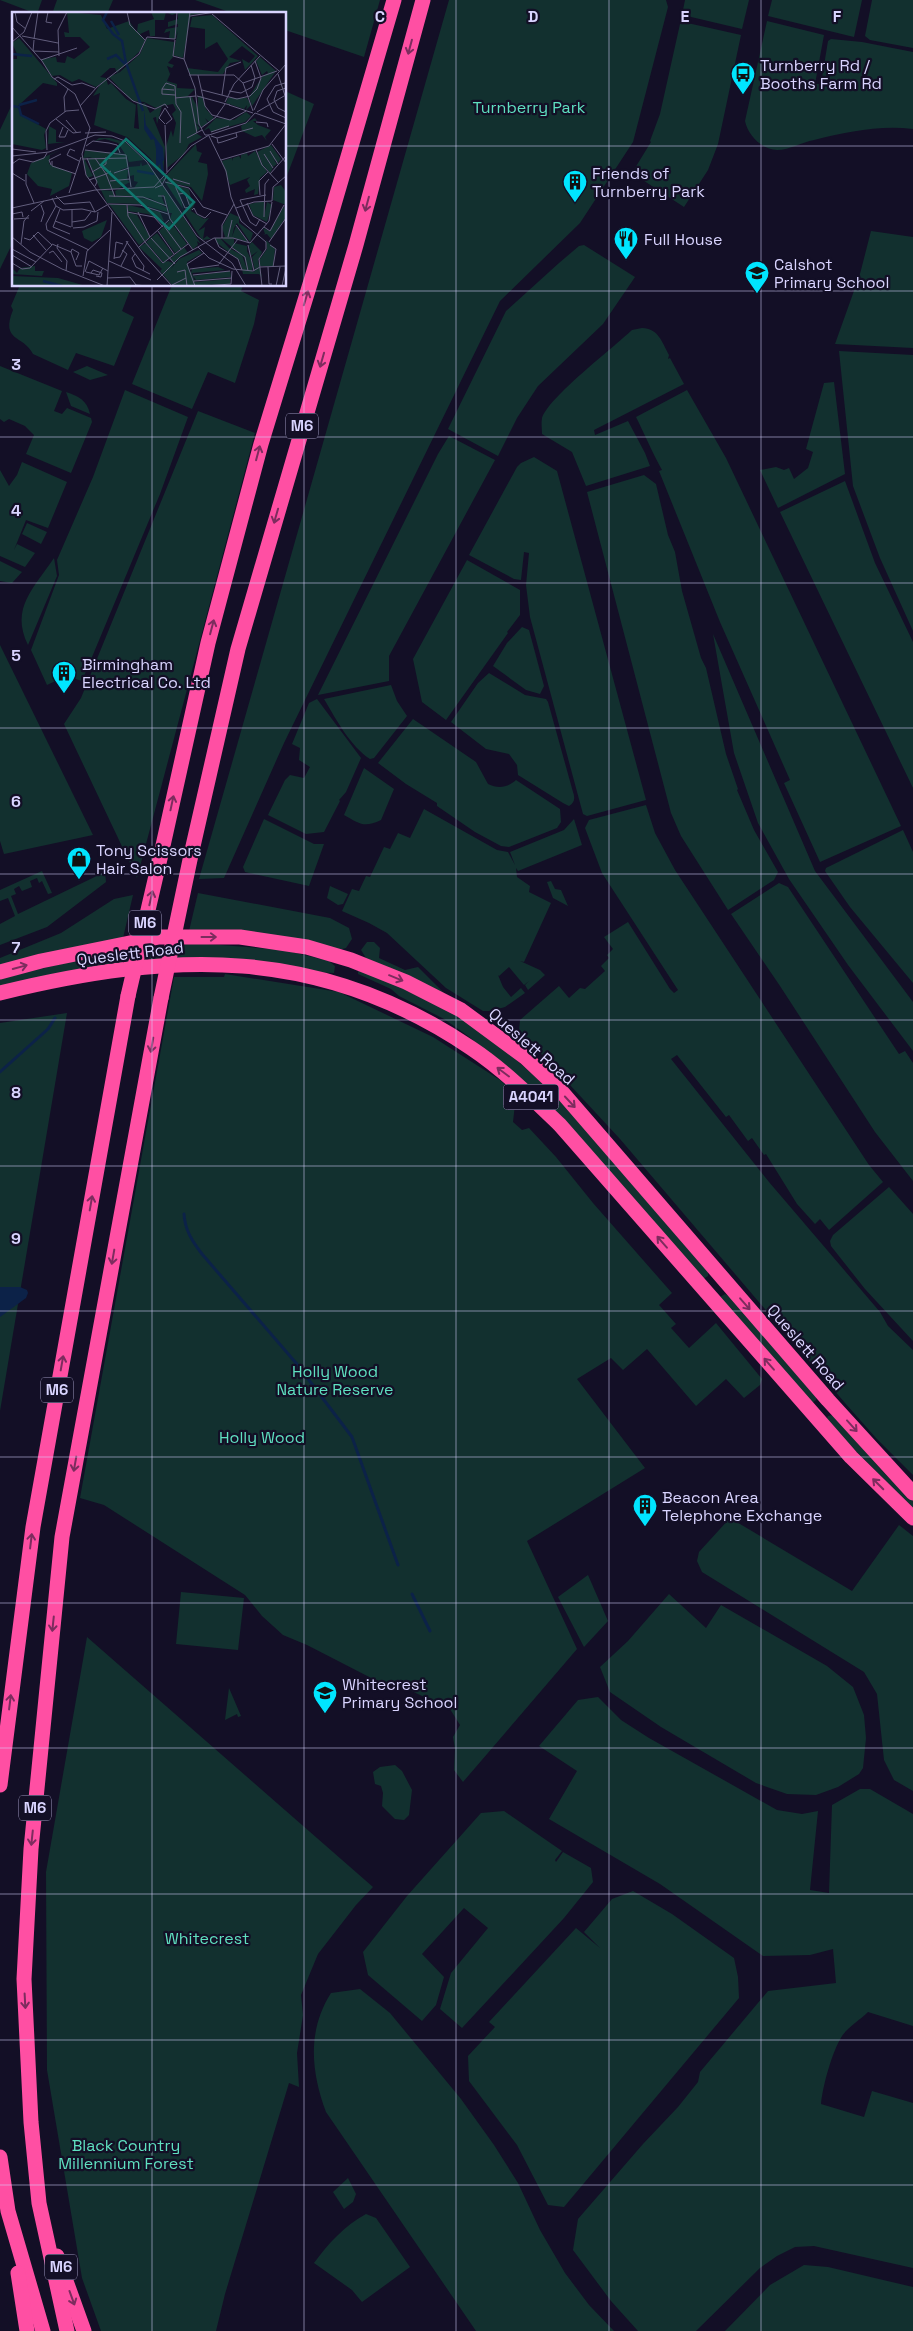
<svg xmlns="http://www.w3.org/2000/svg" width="913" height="2331" font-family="'Space Grotesk',sans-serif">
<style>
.green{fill:#12302f}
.water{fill:#0c2248}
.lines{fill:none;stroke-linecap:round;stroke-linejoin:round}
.stream{stroke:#0c2248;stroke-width:3}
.highway{stroke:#ff4fa3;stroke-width:15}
.highway-bridge{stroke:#ff4fa3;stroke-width:15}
.oneway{stroke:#7d2c5e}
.grid{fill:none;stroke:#d9d4ff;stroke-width:1;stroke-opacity:0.55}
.labels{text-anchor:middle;stroke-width:4.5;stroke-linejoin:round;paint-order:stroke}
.shield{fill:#130f26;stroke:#9e99be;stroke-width:1}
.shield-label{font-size:15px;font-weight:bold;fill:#d9d4ff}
.poi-label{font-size:16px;fill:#d9d4ff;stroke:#130f26;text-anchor:start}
.park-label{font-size:16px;fill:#5fe0c0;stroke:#130f26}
.street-label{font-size:16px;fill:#d9d4ff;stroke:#130f26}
.inset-river{fill:none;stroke:#0c2248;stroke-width:2.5}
.inset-road{fill:none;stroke:#625e7d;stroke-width:1}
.view{fill:#0f766e;fill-opacity:0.15;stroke:#0f766e;stroke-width:2.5}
.inset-edge{fill:none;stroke:#d9d4ff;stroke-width:2.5}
.grid-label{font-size:16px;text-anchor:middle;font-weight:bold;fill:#d9d4ff;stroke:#130f26;stroke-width:4.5;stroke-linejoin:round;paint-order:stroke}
</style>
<rect width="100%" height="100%" fill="#130f26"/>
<g class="green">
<path d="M0,0H42L37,14Z"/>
<path d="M57,0H113L107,14H52Z"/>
<path d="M195,0H380L364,57L285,30V14H235Z"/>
<path d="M449,0H666L668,7L633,142L580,223L500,301L284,743L224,878L199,879Z"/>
<path d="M685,0H749L742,29L687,16L683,10Z"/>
<path d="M772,0H862L854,37L768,16Z"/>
<path d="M872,0H913V48L870,40L865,36Z"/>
<path d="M767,21L824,35L815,84H821L828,41L831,39L862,42L913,52V129C879,125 847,132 814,140C802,142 790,150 777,150C761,149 748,135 745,121Z"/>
<path d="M683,22L741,35L718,144L708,170L684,207L632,173L651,142L650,141L660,114L680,24Z"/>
<path d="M285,91L314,104L285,181Z"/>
<path d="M14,100V240L0,269V130Z"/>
<path d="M871,231L913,237V348L835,344L860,274Z"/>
<path d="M584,245L635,277L603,324L538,386L517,418L498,456L448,429L506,311L559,263L579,246Z"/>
<path d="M20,285H132L122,311L134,317L114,366L76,353L68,370L33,354C24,335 0,342 13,310L11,306Z"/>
<path d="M172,285H243L241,291L259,300L254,324L235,383L208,372L192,409L132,384Z"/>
<path d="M642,328C658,328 662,342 669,355L668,359L670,358L684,384L594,430L595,435L628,421L645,453L650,466L586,486L572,452L542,434C542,429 541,423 542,418C549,397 613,348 632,330Z"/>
<path d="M839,351L913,355V631L880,558L853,486Z"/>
<path d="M0,366L62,391L54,411L62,414L67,408L91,418L92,422L71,473L26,454L34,435L25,426L9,419L4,422L0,419Z"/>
<path d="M87,366L108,375L90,380L73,372Z"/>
<path d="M834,382L845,474L778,508L760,470L776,467L784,470L789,468L794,479L808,468L813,452L806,449L824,383Z"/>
<path d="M125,390L188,417L160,494L82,681L66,676L47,685L31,650L59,575L57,560L93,477Z"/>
<path d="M687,390L726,458L901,826L820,862L784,783L790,780L720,622L659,471L662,470C653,454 645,435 636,417Z"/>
<path d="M66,392C78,396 87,400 90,414L71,406Z"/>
<path d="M198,411L255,433L137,878L64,724L81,698Z"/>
<path d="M449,436L495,460L389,656V681L318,695L438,454Z"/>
<path d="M534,457L557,471L646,800L587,816L583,814L530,617L526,585L529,553L524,552L521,580L514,579L469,555L517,467L521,463Z"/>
<path d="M22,462L67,482L48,528L26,520L14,550L17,544L35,553L25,567L0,556V470L9,486L17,475Z"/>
<path d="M644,475L656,484L668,535L675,552L682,591L701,658L706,668L726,754L738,789L737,790L754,830L778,872L774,880L728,910L681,836L671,813L587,492Z"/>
<path d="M845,481L875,563L913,642V788L780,512Z"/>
<path d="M27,523L47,532L41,544L22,534Z"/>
<path d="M54,558L57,576L28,645C10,608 34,588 54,558Z"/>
<path d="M467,560L520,590V615L507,632L508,633L446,720L422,702L413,659Z"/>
<path d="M0,561L22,572L12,583L0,581Z"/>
<path d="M522,627L529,630L544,686L540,694L526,690L493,666L507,643Z"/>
<path d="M713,634L815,871L913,1002V1051L848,965L789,879L758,823L734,753Z"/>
<path d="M0,645L93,835L4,854L0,841Z"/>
<path d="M489,673L525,695L546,699L548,702L573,792C575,798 575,802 569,806L563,803L518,775L517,765L509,754L486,749L451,722L478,683Z"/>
<path d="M391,685L397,701L407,716L374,758L370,759C350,746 336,719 324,699Z"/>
<path d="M317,699L361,758L346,792L339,800L340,801L324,832L306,834L268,815L285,780L290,775L304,778L310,767L299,760L300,748L292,744L309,703Z"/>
<path d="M413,719L476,762L488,784C498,789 507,788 516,780L560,809L561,822L557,828L509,847L501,846L475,832L437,806V803L406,784L378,763Z"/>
<path d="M364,768L394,789L381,820C364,828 360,824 344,815Z"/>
<path d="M646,805L655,833L675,870L869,1165L883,1182L829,1230L820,1219L815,1224L797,1204L766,1154L764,1155L752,1138L748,1141L729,1115L726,1117L677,1055L671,1059L769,1182L880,1312L888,1326L913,1350V1475L876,1438L845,1403L620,1139L519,1030L520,1020L559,986L569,998L580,988L585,989L605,971L601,966L609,958L607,955L613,949L604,937L628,922L670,989L674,993L678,990L602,873L585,828L589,820Z"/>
<path d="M424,809L497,850L508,852L515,865L510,852L564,830L574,819L582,845L518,871L516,868L517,877L530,886L529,892L551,903L524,962L520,961L540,970L545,975L528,990L525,985L529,981L524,985L509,967L499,976L498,975L503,987L511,997L521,988L525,993L505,1007L491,1011H483L446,988L387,933L369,923L342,911L352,889L359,891L366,876L370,877L384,847L390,849L398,833L410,838Z"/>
<path d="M264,819L314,844H324L309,886L245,872L243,867Z"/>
<path d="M903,830L913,852V983L850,907L825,871L826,868Z"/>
<path d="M42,871L52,893L48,894L42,881L39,883L37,878L30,881L32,887L22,891L19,886L14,889L16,894L11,896L18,914L105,872L106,882L47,927L0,945V924L15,916L8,898L0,901V890Z"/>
<path d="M551,881L555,889L561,890L568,906L553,898L547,882Z"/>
<path d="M779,883L788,887L899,1054L905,1051L913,1063V1181L875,1132L780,986L731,914Z"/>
<path d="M330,886L348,894L343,904L338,905L327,898Z"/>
<path d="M198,893L330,918L349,928L352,939L346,948L339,950L189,931Z"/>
<path d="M133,895L123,938L0,968V958L61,933L114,899Z"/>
<path d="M367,942H374L380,948L379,958L405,970L418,967L445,994L366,958L361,950Z"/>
<path d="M195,943L284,950L329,961L335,966L334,973L309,972L268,962L0,988V979L101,954Z"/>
<path d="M358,969C387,981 417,992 444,1008C549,1069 630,1180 708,1271V1276L703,1279L566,1121L531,1087L468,1036L444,1019L399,996L391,989L358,974Z"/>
<path d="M225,974L339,992L433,1037L500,1080L516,1095L513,1122L522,1130L529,1128L556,1157L593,1203L672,1293L659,1305L676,1324L671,1328L689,1348L716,1323L762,1379L760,1385L744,1398L726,1379L696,1406L647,1349L623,1370L611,1358L577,1379L645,1468L527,1541L577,1649L463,1782L454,1770L455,1749L453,1737L460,1725L450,1709L405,1688L377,1681L307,1645L283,1635L262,1616L245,1595L104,1505L80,1498L174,977H224Z"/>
<path d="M67,1013L0,1411V1023Z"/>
<path d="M889,1187L913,1214V1341L865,1289L831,1246L830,1241L833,1235Z"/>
<path d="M725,1294L732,1298L816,1396V1400L811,1404L720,1297Z"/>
<path d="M833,1415L885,1474L913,1501V1508L826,1421L828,1416Z"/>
<path d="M730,1518L852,1591L899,1525L913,1536V1791L894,1780L884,1760L877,1694L864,1672L702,1572L697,1561L699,1552Z"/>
<path d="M588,1575L608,1621L584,1647L558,1597Z"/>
<path d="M181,1592L244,1598L238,1650L176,1644Z"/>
<path d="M669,1594L706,1628L721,1605L827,1666L853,1687L864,1715L866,1738L863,1768L859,1774L838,1787L816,1795L787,1794L756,1783L661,1727L610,1692L600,1667L628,1641Z"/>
<path d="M87,1637L373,1887L356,1905L318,1954L301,1995L303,2015L297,2053L299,2087L289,2083L225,2294L216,2331H101L82,2278L47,2070L46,1872Z"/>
<path d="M229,1688L241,1716L238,1717L237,1714L225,1720Z"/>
<path d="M598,1697L621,1720L649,1738L777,1810L802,1814L818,1811L810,1890L829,1893L832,1805L860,1789H870L913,1814V2026L868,2012C860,2020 848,2027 842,2036C832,2052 823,2085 821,2104L864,2117L872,2091L913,2103V2268L814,2246L795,2247L777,2256L760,2268L696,2331H638L611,2301L573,2250L578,2219L643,2144L678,2107L698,2082L700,2072L768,1991L836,1983L833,1949L810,1955L763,1956L660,1884L549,1819L577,1771L539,1746L578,1700Z"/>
<path d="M395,1765L402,1771L412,1790L409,1815L404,1820L395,1819L382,1806L383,1793L381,1786L375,1784L373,1772L380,1767Z"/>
<path d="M504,1811L562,1851L555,1860L556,1862L563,1852L591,1868L593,1882L564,1918L462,2028L440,2009L451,1973L488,1928L464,1908L422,1954L444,1977L436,2005L422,2021L368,1975L363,1952L407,1896L481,1813Z"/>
<path d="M633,1891L672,1914L734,1958L738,1977L739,1998L564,2207L548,2205L517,2145L469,2081L468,2056L495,2027L489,2022L576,1928L600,1948L584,1932L612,1899Z"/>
<path d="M360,1989L390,2013L461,2099L494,2145L518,2183L540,2230L565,2273L589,2305L614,2331H476L326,2112C311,2071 307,2031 331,1993Z"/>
<path d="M348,2178L356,2194L353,2202L344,2209L333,2192Z"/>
<path d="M366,2214L376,2218L410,2267L362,2302L352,2290L314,2263C328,2244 344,2226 366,2214Z"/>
<path d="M804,2265L828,2267L913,2287V2331H725L770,2285Z"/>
</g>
<path class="water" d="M0,1287H20L27,1290L28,1293L26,1298L0,1317Z"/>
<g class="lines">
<g class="stream">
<path d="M0,1072L48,1029L55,1018"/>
<path d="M184,1214C185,1230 192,1241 202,1254L296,1363L352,1437L398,1565"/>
<path d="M412,1594L430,1631"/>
</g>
<g class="highway">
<path d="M162,850L208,643L261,444L325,235L394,0"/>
<path d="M191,855L238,649L356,245L423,0"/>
<path d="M0,972L41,961L159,937H240L307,947L351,960L406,982L461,1010L526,1058L561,1091L828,1400L913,1493"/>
<path d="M0,993C171,951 319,945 471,1048C504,1070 532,1098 560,1125L851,1457L913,1518"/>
<path d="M0,1785L33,1527L128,996"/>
<path d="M0,2157L8,2211L43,2331"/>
<path d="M57,2256L84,2331"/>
<path d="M18,2273L27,2331"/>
<path d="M67,2331L39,2203L31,2122L24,1979L31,1849L62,1537L161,998"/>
</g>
<g class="highway-bridge">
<path d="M128,996L162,850"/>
<path d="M161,998L191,855"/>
</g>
</g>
<defs><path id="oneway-shaft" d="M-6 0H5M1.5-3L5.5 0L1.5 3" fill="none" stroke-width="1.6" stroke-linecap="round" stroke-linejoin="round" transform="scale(1.25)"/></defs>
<g class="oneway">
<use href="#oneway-shaft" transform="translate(410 47) rotate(105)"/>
<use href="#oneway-shaft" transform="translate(367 204) rotate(105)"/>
<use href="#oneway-shaft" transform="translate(306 298) rotate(-73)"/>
<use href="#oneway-shaft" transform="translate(322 360) rotate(106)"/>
<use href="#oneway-shaft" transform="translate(258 453) rotate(-75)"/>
<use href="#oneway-shaft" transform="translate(276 516) rotate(106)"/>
<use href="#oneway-shaft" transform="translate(212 627) rotate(-75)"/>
<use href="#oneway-shaft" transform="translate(172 803) rotate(-78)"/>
<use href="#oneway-shaft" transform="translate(151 898) rotate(-77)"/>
<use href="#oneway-shaft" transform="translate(209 937)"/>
<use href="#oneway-shaft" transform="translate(20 967) rotate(-15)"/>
<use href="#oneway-shaft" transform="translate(396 978) rotate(22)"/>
<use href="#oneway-shaft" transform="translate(152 1045) rotate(100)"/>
<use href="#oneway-shaft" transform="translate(503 1072) rotate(-143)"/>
<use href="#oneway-shaft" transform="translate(570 1102) rotate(47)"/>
<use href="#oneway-shaft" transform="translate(91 1203) rotate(-80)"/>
<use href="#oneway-shaft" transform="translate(662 1242) rotate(-131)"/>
<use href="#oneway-shaft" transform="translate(113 1257) rotate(100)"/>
<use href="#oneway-shaft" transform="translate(745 1304) rotate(49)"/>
<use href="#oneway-shaft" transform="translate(62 1363) rotate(-80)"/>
<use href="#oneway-shaft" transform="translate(769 1364) rotate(-131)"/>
<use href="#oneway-shaft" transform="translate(852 1426) rotate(48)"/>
<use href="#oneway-shaft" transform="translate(75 1464) rotate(100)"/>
<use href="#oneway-shaft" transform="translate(878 1484) rotate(-135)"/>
<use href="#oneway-shaft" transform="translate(31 1541) rotate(-83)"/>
<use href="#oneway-shaft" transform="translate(53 1624) rotate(96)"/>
<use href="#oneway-shaft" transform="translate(10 1702) rotate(-83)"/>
<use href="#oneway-shaft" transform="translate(32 1838) rotate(96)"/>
<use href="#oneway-shaft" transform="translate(25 2001) rotate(87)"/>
<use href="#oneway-shaft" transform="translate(72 2298) rotate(70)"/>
</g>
<path class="grid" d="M152,0V14M304,0V2331M456,0V2331M609,0V2331M761,0V2331M0,146H14M285,146H913M152,285V2331M0,291H913M0,437H913M0,583H913M0,728H913M0,874H913M0,1020H913M0,1166H913M0,1311H913M0,1457H913M0,1603H913M0,1748H913M0,1894H913M0,2040H913M0,2185H913"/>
<defs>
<symbol id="bus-pin" viewBox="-11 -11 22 30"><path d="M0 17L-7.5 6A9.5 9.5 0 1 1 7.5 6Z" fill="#00e5ff" stroke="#130f26"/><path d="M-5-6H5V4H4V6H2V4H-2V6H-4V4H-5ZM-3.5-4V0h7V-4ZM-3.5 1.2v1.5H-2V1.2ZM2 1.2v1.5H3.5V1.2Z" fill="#111"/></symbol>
<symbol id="building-pin" viewBox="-11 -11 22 30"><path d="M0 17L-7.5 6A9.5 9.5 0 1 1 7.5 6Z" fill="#00e5ff" stroke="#130f26"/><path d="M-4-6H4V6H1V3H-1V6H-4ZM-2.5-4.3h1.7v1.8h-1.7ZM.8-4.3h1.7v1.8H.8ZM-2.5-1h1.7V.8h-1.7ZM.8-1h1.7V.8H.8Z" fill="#111"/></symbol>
<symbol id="restaurant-pin" viewBox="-11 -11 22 30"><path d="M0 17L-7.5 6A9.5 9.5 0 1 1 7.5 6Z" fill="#00e5ff" stroke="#130f26"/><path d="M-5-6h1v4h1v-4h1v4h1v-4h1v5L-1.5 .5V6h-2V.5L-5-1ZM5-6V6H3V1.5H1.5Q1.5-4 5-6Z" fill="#111"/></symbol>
<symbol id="school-pin" viewBox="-11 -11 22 30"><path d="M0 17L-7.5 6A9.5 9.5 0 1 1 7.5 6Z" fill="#00e5ff" stroke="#130f26"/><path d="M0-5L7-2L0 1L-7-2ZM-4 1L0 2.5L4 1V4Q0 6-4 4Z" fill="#111"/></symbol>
<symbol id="shop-pin" viewBox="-11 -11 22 30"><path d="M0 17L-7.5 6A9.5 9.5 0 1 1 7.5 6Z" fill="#00e5ff" stroke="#130f26"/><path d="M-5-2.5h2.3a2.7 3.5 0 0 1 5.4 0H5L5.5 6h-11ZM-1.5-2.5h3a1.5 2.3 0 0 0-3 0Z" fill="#111"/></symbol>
</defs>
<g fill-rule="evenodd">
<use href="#bus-pin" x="729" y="60" width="28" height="38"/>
<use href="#building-pin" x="561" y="168" width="28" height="38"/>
<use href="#restaurant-pin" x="612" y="225" width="28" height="38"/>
<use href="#school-pin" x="743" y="259" width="28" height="38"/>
<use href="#building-pin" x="50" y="659" width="28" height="38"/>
<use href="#shop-pin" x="65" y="845" width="28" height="38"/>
<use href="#building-pin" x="631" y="1492" width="28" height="38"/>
<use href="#school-pin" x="311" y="1679" width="28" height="38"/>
</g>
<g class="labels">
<g class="shield">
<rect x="286" y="413.5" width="32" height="25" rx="4"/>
<rect x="129" y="910.5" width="32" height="25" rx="4"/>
<rect x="503.5" y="1084.5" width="55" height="25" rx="4"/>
<rect x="41" y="1377.5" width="32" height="25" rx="4"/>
<rect x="19" y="1795.5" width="32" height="25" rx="4"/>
<rect x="45" y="2254.5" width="32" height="25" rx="4"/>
</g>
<g class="shield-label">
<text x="302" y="431">M6</text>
<text x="145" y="928">M6</text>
<text x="531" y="1102">A4041</text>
<text x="57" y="1395">M6</text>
<text x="35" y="1813">M6</text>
<text x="61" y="2272">M6</text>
</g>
<g class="poi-label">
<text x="760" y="71">Turnberry Rd /<tspan x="760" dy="18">Booths Farm Rd</tspan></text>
<text x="592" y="179">Friends of<tspan x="592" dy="18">Turnberry Park</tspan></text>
<text x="644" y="245">Full House</text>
<text x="774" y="270">Calshot<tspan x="774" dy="18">Primary School</tspan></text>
<text x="82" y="670">Birmingham<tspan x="82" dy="18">Electrical Co. Ltd</tspan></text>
<text x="96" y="856">Tony Scissors<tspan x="96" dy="18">Hair Salon</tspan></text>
<text x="662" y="1503">Beacon Area<tspan x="662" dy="18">Telephone Exchange</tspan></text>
<text x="342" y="1690">Whitecrest<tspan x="342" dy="18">Primary School</tspan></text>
</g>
<g class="park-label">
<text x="529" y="113">Turnberry Park</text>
<text x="335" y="1377">Holly Wood<tspan x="335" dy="18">Nature Reserve</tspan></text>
<text x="262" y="1443">Holly Wood</text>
<text x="207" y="1944">Whitecrest</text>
<text x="126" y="2151">Black Country<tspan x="126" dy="18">Millennium Forest</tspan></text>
</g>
<g class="street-label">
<text transform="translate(130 953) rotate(-7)" y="6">Queslett Road</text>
<text transform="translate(532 1046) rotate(41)" y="6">Queslett Road</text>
<text transform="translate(806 1347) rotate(49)" y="6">Queslett Road</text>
</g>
</g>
<g transform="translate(12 12)">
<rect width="274" height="274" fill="#130f26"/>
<path d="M55,0L89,3L95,17L117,9L125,20L126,12L142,7L139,0H154L152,8H143V24H138L137,18L128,22L133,29L128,39L105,61L103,56H98L88,65L94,66L96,73L99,71L114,87L124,93L122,116L127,117L125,91L129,92L133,91L138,101L151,92L144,96L132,90L120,89L97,65L108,60L128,42L135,26L162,30L161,45L156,51L162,53L160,56L155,54L158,62L160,58L155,69L165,72V76L183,77L175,85H180L186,96V84H190L194,97L202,106L197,110L193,106L196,111L189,115L183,111L188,116L184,121L190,125L177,132L172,142L155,156L154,135L159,118L161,125L164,111L160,102L164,98L161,92L150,94L145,112L144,105L141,106L153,135L151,164L138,146L115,125L82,113L88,81L81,84L89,71L84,75L67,67L60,70L48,63L40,64L35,58L29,47L44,45L45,50L53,51L55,44L62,47L78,35L68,25H53L52,20L57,21ZM154,0H196L179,3L171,46L161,43L166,19L163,27L157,26L158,19L152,21L154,17L166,15V12L156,15V10L166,7V1L160,3ZM200,3L246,44L233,58L230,47L237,51L243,44L230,34L217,45L229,49L218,51L211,62L178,63L175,56L206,60L216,47L205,30L193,37V17L178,15L180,5ZM7,26L45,71V74L31,71L6,94L9,103L34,117L32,123L34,136L30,138L0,132V47H5V42L0,31ZM248,45L264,59L240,94L237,85L250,65L256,61L255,59L250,63L244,49ZM216,86H235L239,93L234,98L235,93L232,97L214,91ZM234,100L239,104L233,110L199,120L197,116L191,119L204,106L222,108ZM243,106L245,109H241L246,113L259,118L253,125L255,129L250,123L243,125L230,119L229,114ZM37,114L44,118V130H53L36,132ZM98,126L113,130L132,148L117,150L115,144L116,155L108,158H116L115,168L118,170L105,177L122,176L126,170L122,169V163L118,164L117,155L128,154L129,150L130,154L136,152L149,169L184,132L185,139L190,141L186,150L195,152L196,162L190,189L179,175L155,170L156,166L149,170L189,232L185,229L186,233L181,237L169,222L158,207L160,201H157L156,195L152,183H149L153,194L138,186L104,184L103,179L107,177H88L80,160L84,158H80L75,147L80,145L72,146L81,164L75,166L71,147L73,138L113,142L106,131L93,127L83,129L87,126ZM259,133L269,147L266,151L261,147L265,152L261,155L251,142L261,156L258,161L251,153L245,140ZM48,138L38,143L37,152L60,161L57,174L38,184L40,177L26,174L15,162L19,151ZM243,139L255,160L248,166L246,182L242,183L243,177L234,181L233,178L238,174L235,168L238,165L218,173L210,149L220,146L221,149V146L227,144L229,147V143L235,141L236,144ZM153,170L177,177L180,191L184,190L179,199L192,207L197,206L186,219L193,215L191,227L195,224L199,227L190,228L171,199L178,195L174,183L168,182L171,197ZM269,173L274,180V193L261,188L262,175ZM89,178L102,179V184L139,187L155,196V200L128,192L95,191ZM253,189L252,205L255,190L260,193L255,210L241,203L237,192ZM97,192L114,193L116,200L125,203L138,225L127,233ZM116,193L148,200L152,209L136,202L116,199ZM272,194L274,205L259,227L255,222L250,223L253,222L251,216L258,219ZM218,201L227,205V211L241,221L238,230L225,211L222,216L220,225L224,214L236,230L222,226V231L235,234V239L241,252L240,260L243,259L240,245L246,239L239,244L237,233L240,230L250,240L246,249L250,265L247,262H231L228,249L204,230V226H208L217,236L230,243L236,260L232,245L210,227L213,225L210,215ZM95,208L89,225L80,230L72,226L70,219ZM158,209L175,232L163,241L147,219ZM145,221L161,242L152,251L134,230ZM254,228L263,237L261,254H248V247L255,237ZM134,231L150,251L156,249L161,251L158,247L172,235L176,241L167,246L162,252L159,257L167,247L187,238L190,241L175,250L179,261L180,257L206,255L213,258L180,261L183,270L218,267V272L161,274L148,259L150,257L127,235ZM23,254V259H32L30,264L0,262V256L5,261L8,256ZM218,259L219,265L184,268L181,264ZM0,264L46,266L74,274H0Z" fill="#12302f"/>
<path d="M132,98L134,113L151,136L152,148L144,156V137L142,127L139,128L132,117Z" fill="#0c2248"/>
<path class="inset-river" d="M95,0L91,8L101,22M99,9L107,23M101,22L110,29L114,51L131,99M0,42L20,44M95,47L104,43L113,52M7,93L25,88M0,94L7,95L9,103L27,112M149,148L151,163M125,159L142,162M31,269L50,274"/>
<path class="inset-road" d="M3,0L5,10L14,17M36,0L34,10L40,11M115,0L118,13L133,28M178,0L172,47L183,76L187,112L193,123M200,2L267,59M178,4L203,0M0,15L30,49L40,65L63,82L78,116L70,142L74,163L132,243L160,274M10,24L46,31M22,27L26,0M22,28L21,39L47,40M163,28L161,44L172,47M0,30L12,20L20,0M47,44L46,18L55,0M29,48L65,36M266,62L274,87M177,63H222M186,63L193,94L200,103L218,108L234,99M222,63L231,71L241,99M95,66L121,89L143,97L153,92L156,96M42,67L46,65L60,73L70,71L83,76M231,71L265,59M273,71L263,74L255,87L261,100L274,106M274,76L265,79L262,88L266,96L274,100M150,77L154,71L163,74L164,92L169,100L168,131M162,78L150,77V82L163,83M190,78L225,87L238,84L245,77L249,66L243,49M217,79L229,81L240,75L243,66L239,53M210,83L214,56L229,50M185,84L218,93M178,85L185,121M163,86L184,84M213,90L222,72L248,44M217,93L241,101M68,94L85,75L127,42L135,25L163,27L165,0M242,98L251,78L274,52M53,100L52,85L56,77M245,100L272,84M243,101L274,112M44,107L61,121L69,120M54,108L65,121M244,110L255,111L256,115M153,112L147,106L153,96L160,107L154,112M153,113L155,160M51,115L47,125H53L56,118M189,116L204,105L213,92M199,120L217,114M73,121L94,120M197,123L234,111L243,101M197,124L214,159L219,185L229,209L254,230V237L247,247L250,274M199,124L205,126L241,116M175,126L190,118M205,126L206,131L210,130L225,125L224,121M260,132L274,151M74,134L81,129L97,131L105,133L108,141M0,137L24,140M35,138L34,119L38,111L54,99L67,98M73,138L114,143L119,175M244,138L250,153L266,170M63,139L58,137L55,143L67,149M258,139L266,152M252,142L261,156M0,144L37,140L83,123L100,124L113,129L135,150L185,224L220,251L234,274M75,146L85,170L83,174M83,146L94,162L99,159M70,147L115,146M209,148L257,134L274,112M40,149V154L64,162M0,152L7,147L21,150L32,146L35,141M39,153L37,148L49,142M80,160L94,152V145M0,161L13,169M102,161L117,156M14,162V172L22,191M258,162L274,144M161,167L178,172M77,168L94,162L103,185M98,169L118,167M153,170L177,176L191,195L215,203M164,173V176L173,196L178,195L173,181L167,182M143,176L150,173L155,163M57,181L69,145M248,183L247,169L256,160M44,184L52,192L78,190L83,200M97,184L131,185L155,194M146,184H152L158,207L181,238M40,186L44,194L51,198L70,197L83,200L95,193M260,189L261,175L274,164M235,191L241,204L255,212M96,192L128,193L156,202M115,193L116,204L133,230M44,194L34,212L35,218L77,238M0,196L83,178L142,175L179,134L197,123H193M224,196L242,190L260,189M48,197L41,215L58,222M60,197V215M180,198L182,196L185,202L193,206L199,200M19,199L32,189M115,200L142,205L151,215M126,200L138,225M0,202L10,200L11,205M0,205V221M252,205L253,172L257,167M2,207L17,206M248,207L244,214L238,210L228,188L254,183M43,209L59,215M29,210L32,201L29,193M60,210L73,208L79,200M224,213L237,231M152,214L169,237M252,215L258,219L272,193M61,216L72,215L85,209L86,200M146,219L162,242M21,223L34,238M0,225L18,240L50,257L93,274M216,225L220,208M139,226L163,252M203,226L207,235L215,240M210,226V213L222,192M114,229L132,254L131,259M133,230L151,251L176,232M257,230L274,206M9,232L12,209L17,203M40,232L59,240M46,232L45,236L55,249L54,259M236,233L242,259M258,233L264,237L261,255M127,235L157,208M186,235L197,246L221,257L241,259L248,255L274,254M219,235L233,245L236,259M0,237L24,250M59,240L64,254H70M59,240L60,237L67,241L64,248M215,240L226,247L230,258M37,241L41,239L50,250M123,242L120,246L124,255L138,262M0,243L20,255M102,246L108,245L116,229M102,247L104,230L111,232M97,249L139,268M0,251L10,257L18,256L40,233L26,220L18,228L12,226M207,252L226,227M109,254L115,242L110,238M256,255L257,272H260M178,257L207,253M73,260L77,249L96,259M74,260L87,263L91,256M165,260L173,258L175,274M79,261L81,258L90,261L89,265L84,264M181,263L218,259M71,264L75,239L98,218M95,266L118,265L124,273L136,274M145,268L168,245L202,226H221L238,231L257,209L260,190M182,269L220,266M160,273L174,266M95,274L100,200M183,274L175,252L192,241M193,274L219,272L220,259M264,274L268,255M270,274L274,256"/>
<path class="view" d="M114,127L182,190L157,217L89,153Z"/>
<rect width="274" height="274" class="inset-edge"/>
</g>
<g class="grid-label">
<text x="380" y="22">C</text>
<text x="533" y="22">D</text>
<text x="685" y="22">E</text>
<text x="837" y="22">F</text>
<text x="16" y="370">3</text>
<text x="16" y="516">4</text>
<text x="16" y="661">5</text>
<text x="16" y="807">6</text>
<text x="16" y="953">7</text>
<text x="16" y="1098">8</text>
<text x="16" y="1244">9</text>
</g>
</svg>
